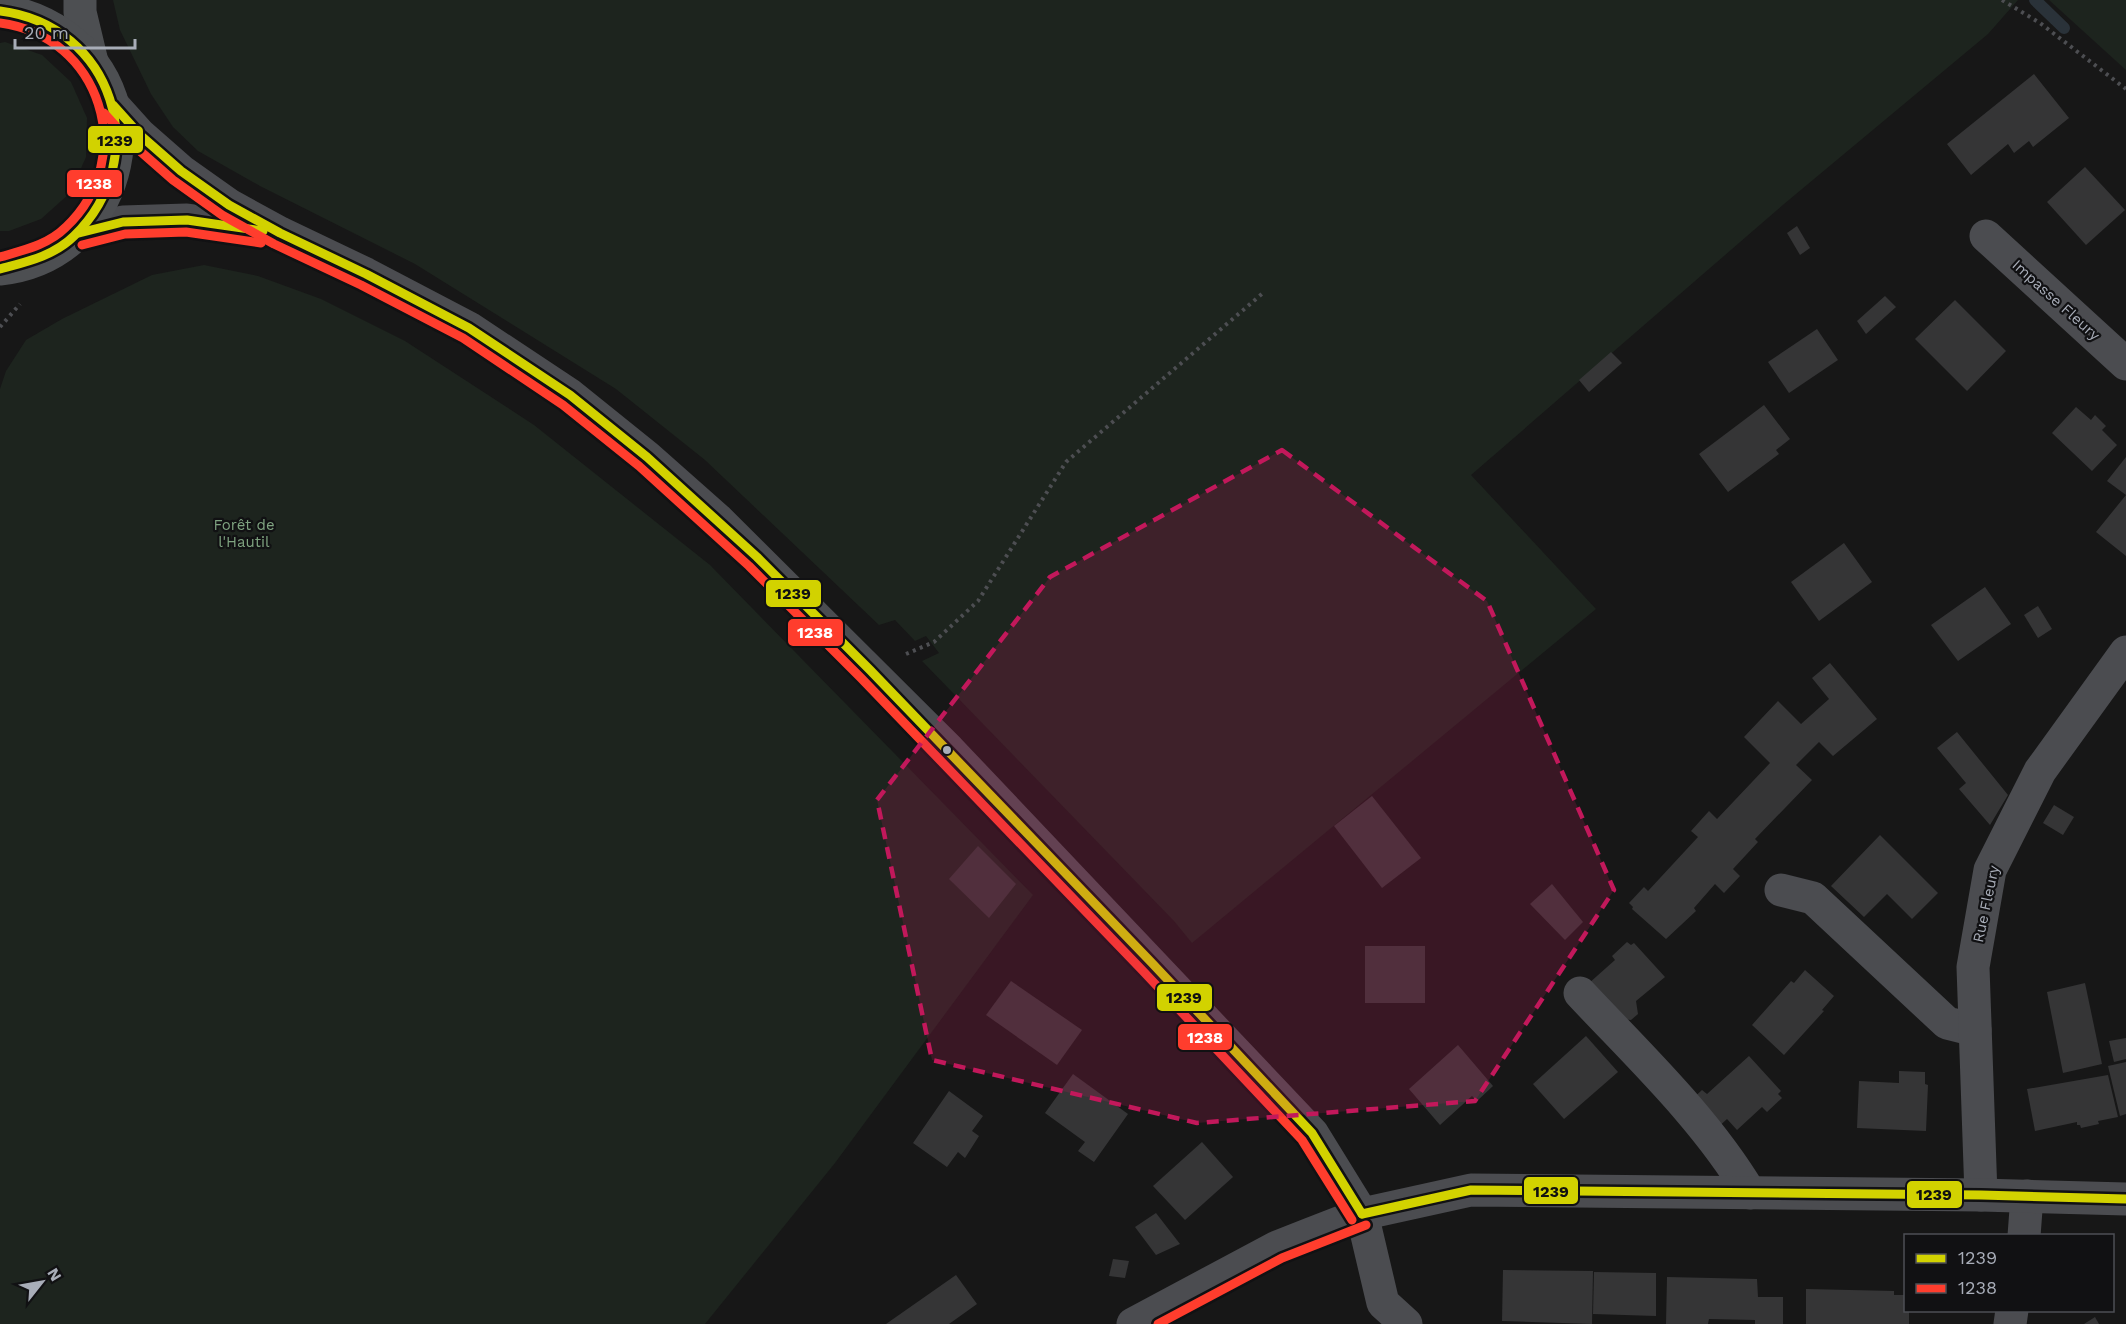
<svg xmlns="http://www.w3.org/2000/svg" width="2126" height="1324" font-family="'Work Sans',sans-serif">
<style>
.green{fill:#1d241e}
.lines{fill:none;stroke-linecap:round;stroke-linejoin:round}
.stream{stroke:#2a3239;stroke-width:12}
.building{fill:#353536}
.path{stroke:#4d4e52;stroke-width:4;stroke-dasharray:3 4.5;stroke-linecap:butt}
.minor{stroke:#4b4c50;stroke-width:33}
.major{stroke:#4d4f52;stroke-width:33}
.bus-1-casing{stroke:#111113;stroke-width:14}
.bus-2-casing{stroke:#111113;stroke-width:14}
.bus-1{stroke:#d2d200;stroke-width:9}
.bus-2{stroke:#ff3d2d;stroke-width:9}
.marked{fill:#c2185b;fill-opacity:0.2;stroke:#c2185b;stroke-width:4.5;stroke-dasharray:12 8;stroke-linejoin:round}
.bus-dot{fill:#a8adb8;stroke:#111113;stroke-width:2}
.labels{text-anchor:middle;stroke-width:4.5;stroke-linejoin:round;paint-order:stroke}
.street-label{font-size:15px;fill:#a8adb8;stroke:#111113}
.park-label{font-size:15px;fill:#7fa380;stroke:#111113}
.line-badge{stroke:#111113;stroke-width:2}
.badge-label{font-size:16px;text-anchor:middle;font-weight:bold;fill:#fff}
.pale-badge-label{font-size:16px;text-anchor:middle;font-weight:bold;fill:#111}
</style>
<rect width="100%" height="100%" fill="#171717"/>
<g class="green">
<path d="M113,0H2018L1988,34L1784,204L1471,475L1596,609L1192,943L1174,921L922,661L939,653L926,636L915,641L895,620L879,625L705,460L616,389L415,264L260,186L198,151L173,127L151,94L120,30Z"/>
<path d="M2049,0H2126V70Z"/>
<path d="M5,42L42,55L71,82L87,118L86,157L70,193L41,219L9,231H0V43Z"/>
<path d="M204,265L258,276L321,299L405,341L534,425L710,565L1033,895L835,1163L705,1324H0V389L6,371L26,340L62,319L152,275Z"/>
</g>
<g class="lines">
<path class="stream" d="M2035,0L2064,28"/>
</g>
<g class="building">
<path d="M2034,74L2069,118L2033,147L2029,141L2014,153L2008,144L1971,175L1947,144Z"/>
<path d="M2085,167L2125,210L2086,245L2047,202Z"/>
<path d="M1797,226L1810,248L1800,255L1787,233Z"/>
<path d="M1885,296L1896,307L1866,334L1857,321Z"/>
<path d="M1955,300L2006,351L1967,391L1915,339Z"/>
<path d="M1817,329L1838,360L1789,393L1768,362Z"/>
<path d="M1611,352L1622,363L1589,392L1579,380Z"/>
<path d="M1764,405L1790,439L1776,450L1779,454L1728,492L1699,454Z"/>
<path d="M2076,407L2091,420L2095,415L2106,426L2102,430L2117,445L2092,471L2052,433Z"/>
<path d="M2126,457V556L2096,532L2126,495L2107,481Z"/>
<path d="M1844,543L1872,582L1819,621L1791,582Z"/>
<path d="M1985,587L2011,624L1958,661L1931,625Z"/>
<path d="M2038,606L2052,629L2038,638L2024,615Z"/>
<path d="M1830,663L1877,719L1833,756L1819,742L1796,765L1812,780L1755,839L1758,842L1733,869L1740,876L1724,893L1715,884L1694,908L1696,911L1666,939L1632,909L1633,907L1629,903L1644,887L1648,891L1698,837L1691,831L1709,811L1717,819L1770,763L1744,737L1778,701L1801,724L1829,699L1812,678Z"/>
<path d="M1957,732L2008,795L1990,825L1959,789L1966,783L1937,748Z"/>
<path d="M1372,796L1421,858L1382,888L1334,826Z"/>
<path d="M2054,805L2074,817L2063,835L2043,823Z"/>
<path d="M1880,835L1938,893L1912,919L1887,894L1864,917L1831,886Z"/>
<path d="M978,846L1016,884L989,918L949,879Z"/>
<path d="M1552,884L1583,922L1565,940L1530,904Z"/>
<path d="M1627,942L1631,945L1634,943L1665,977L1636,1001L1638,1014L1631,1020L1622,1019L1588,984L1615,960L1612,956Z"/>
<rect x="1365" y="946" width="60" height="57"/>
<path d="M1805,970L1834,996L1822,1010L1824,1011L1784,1055L1752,1025L1791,981L1794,983Z"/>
<path d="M1011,981L1082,1030L1057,1065L986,1015Z"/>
<path d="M2085,983L2102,1064L2063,1073L2047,992Z"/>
<path d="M1586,1036L1618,1072L1564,1119L1533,1084Z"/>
<path d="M2126,1038V1059L2114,1062L2109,1041Z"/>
<path d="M1458,1045L1493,1086L1477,1101L1472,1096L1440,1125L1409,1089Z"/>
<path d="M1749,1056L1781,1091L1778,1094L1782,1098L1767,1112L1762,1107L1737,1130L1727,1119L1715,1130L1690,1101L1702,1090L1707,1094Z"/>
<path d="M2126,1062V1114L2120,1116L2108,1066Z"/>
<path d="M1899,1071L1925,1072V1084L1928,1085L1926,1131L1857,1128L1859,1081L1899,1083Z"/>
<path d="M1073,1074L1128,1114L1094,1162L1078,1151L1085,1142L1045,1113Z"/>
<path d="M2108,1075L2118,1117L2098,1121L2099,1124L2081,1128L2080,1125H2077V1122L2035,1131L2027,1089Z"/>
<path d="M949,1091L983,1116L972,1131L979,1136L965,1158L958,1152L947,1167L913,1143Z"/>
<path d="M1202,1142L1233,1177L1185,1220L1153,1186Z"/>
<path d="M1156,1213L1180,1244L1156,1255L1135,1227Z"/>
<path d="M1113,1259L1129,1261L1125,1278L1109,1276Z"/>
<path d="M1503,1270L1593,1271L1592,1324L1502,1321Z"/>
<path d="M1594,1272L1656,1273V1316L1593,1314Z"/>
<path d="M956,1275L977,1304L949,1324H886Z"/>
<path d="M1667,1277L1757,1279L1758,1297H1783V1324H1755V1320L1709,1319L1708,1324H1666Z"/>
<path d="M1806,1289L1894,1291V1295H1905V1311H1909V1324H1806Z"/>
<path d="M2095,1317L2099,1324H2084Z"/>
</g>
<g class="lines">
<g class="path">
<path d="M2002,0L2040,23L2126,89"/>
<path d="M0,327L20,304"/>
<path d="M906,654L934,642L978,601L1066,462L1263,293"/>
</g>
<g class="minor">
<path d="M113,105L140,135L181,171L229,205L280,233L366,274L469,328L570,395L647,457L717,519L949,750L1312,1133L1362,1214L1383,1303L1406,1324"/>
<path d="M79,233L123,222L187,220L261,230"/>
<path d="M1986,236L2126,364"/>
<path d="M1781,890L1813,898L1947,1023L1975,1030"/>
<path d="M1580,993C1640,1057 1705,1118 1750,1193"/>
<path d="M1981,1195L1973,967L1990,870L2040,771L2126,652"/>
<path d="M2024,1236L2027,1196"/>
<path d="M1133,1324L1277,1247L1310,1234L1362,1214L1471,1190L1981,1195L2126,1199"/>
<path d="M2010,1324L2012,1310"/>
</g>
<g class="major">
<path d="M80,0V12L92,62"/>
<path d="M0,11C23,13 44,22 63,35C161,104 118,257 0,269"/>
</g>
<defs>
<g id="bus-1">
<path d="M0,11C113,25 155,157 74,236C54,256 26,262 0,269"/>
<path d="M113,105L140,135L181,171L229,205L280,233L366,274L469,328L570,395L647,457L757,557L870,670L1151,962L1312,1133L1362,1214"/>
<path d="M79,233L123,222L187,220L263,231"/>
<path d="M1362,1214L1471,1190L1981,1195L2126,1199"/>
</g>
<g id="bus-2">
<path d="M0,23C101,36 139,158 66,227C48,245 24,250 0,257"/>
<path d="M104,113L132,144L173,180L222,215L274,244L361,285L463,338L563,405L639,466L749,566L861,678L1142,970L1302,1140L1352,1220"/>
<path d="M82,245L125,234L186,232L261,243"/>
<path d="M1158,1324L1282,1258L1366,1225"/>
</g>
</defs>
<use href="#bus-1" class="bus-1-casing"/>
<use href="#bus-2" class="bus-2-casing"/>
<use href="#bus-1" class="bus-1"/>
<use href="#bus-2" class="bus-2"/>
</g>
<path class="marked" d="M1282,450L1487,601L1614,890L1475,1101L1197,1123L932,1060L877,800L1050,577Z"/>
<circle class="bus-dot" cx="947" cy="750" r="5"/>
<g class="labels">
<g class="street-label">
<text transform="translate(2056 300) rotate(42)" y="5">Impasse Fleury</text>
<text transform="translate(1986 904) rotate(-78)" y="5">Rue Fleury</text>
</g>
<g class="park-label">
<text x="244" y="530">Forêt de<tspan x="244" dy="17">l'Hautil</tspan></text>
</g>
</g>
<g class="line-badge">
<rect x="87" y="125" width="57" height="29" rx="6" fill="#d2d200"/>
<rect x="66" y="169" width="57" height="29" rx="6" fill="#ff3d2d"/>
<rect x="765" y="579" width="57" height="29" rx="6" fill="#d2d200"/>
<rect x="787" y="618" width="57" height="29" rx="6" fill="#ff3d2d"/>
<rect x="1156" y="983" width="57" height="29" rx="6" fill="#d2d200"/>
<rect x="1177" y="1023" width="56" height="28" rx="6" fill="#ff3d2d"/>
<rect x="1523" y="1176" width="56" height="29" rx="6" fill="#d2d200"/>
<rect x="1906" y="1180" width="57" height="29" rx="6" fill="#d2d200"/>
</g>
<g class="badge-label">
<text x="94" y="189">1238</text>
<text x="815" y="638">1238</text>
<text x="1205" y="1043">1238</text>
</g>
<g class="pale-badge-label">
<text x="115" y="146">1239</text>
<text x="793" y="599">1239</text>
<text x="1184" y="1003">1239</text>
<text x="1551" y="1197">1239</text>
<text x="1934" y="1200">1239</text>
</g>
<rect x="1904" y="1234" width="210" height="78" fill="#111113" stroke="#4d4f55" stroke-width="1.5"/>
<rect x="1916" y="1254" width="30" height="9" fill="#d2d200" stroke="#4d4f55" stroke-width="1.5"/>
<text x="1958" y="1264" font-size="18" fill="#a8adb8">1239</text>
<rect x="1916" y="1284" width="30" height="9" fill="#ff3d2d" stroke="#4d4f55" stroke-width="1.5"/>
<text x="1958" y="1294" font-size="18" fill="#a8adb8">1238</text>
<g transform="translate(42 1282) rotate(59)" stroke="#111113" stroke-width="4.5" paint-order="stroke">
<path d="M0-4.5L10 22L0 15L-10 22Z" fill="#a8adb8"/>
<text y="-9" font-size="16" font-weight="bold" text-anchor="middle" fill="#a8adb8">N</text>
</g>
<path d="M15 39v9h120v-9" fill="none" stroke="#a8adb8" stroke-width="3"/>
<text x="24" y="39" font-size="18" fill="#a8adb8" stroke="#111113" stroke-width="4.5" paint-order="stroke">20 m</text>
</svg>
